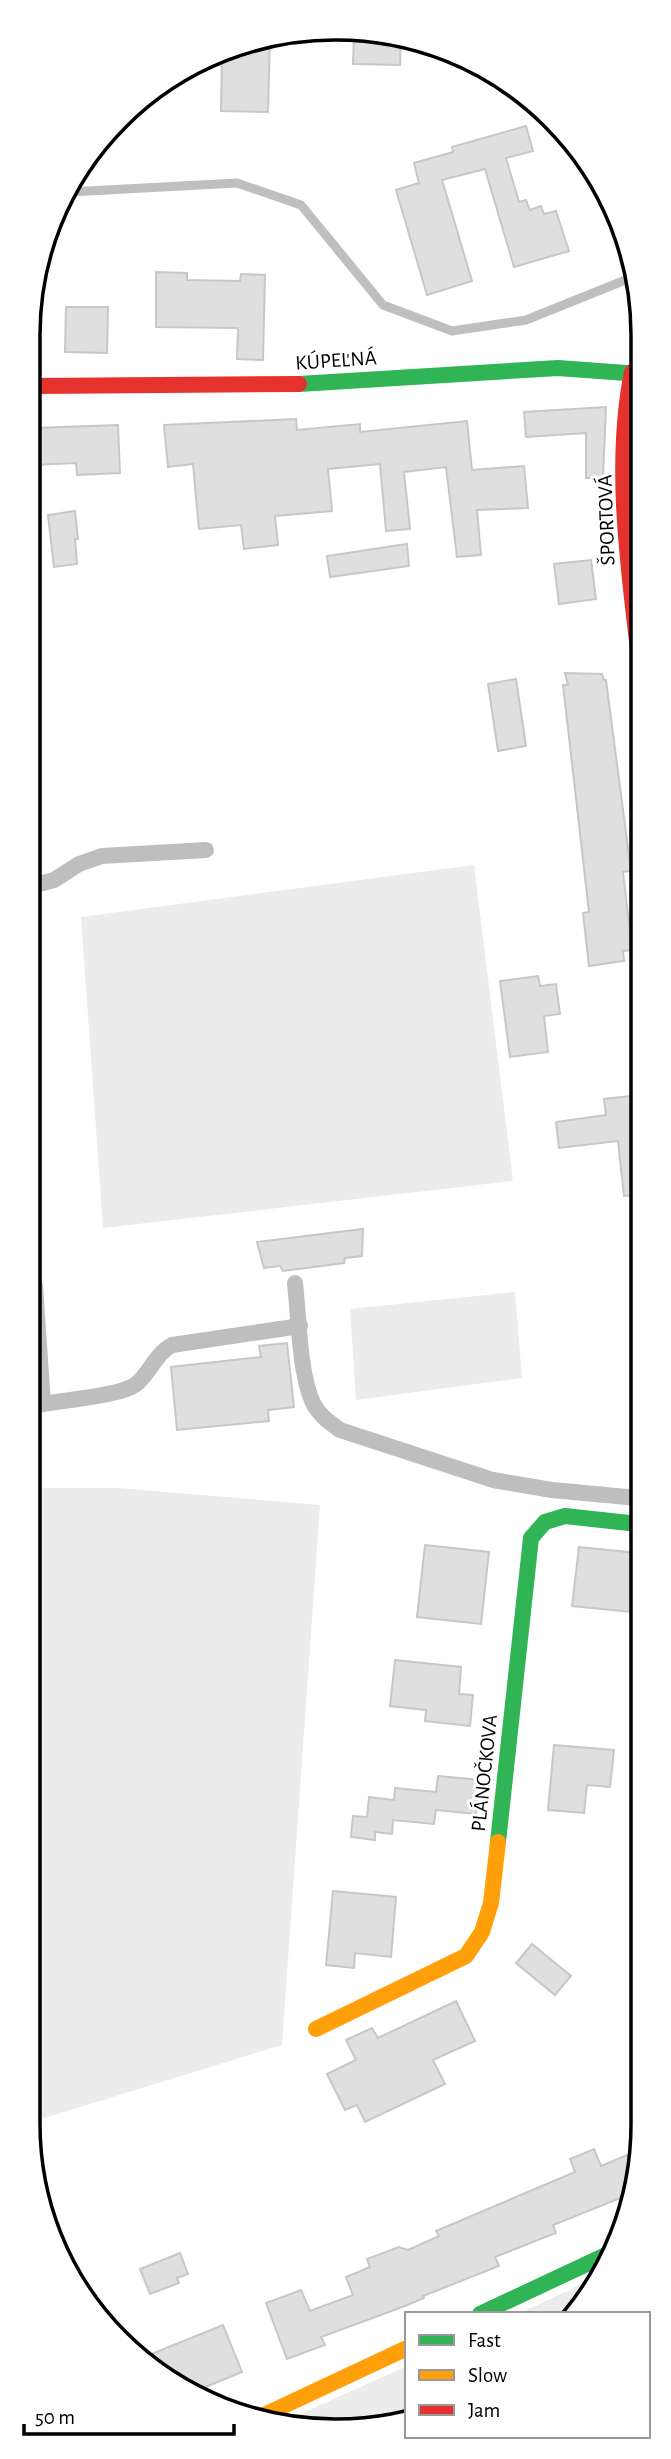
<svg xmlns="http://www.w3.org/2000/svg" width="671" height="2459" font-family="'Alegreya Sans',sans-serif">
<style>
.green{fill:#ececec}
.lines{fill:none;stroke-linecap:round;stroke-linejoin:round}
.stream{stroke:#bfbfbf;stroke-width:9}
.building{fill:#dfdfdf;stroke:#c7c7c7;stroke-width:2}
.lane{stroke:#bebebe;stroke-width:16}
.fast{stroke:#30b455;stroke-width:16}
.slow{stroke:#ff9f0a;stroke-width:16}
.jam{stroke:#e5322d;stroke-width:16}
.labels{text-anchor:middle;stroke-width:6;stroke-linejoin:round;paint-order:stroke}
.street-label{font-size:21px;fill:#000;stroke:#fff}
.rim{fill:none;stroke:#000;stroke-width:3.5}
</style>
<rect width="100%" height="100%" fill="#fff"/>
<g class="green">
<path d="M474,865L513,1181L103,1228L81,917Z"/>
<path d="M515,1292L522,1378L356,1400L350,1309Z"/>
<path d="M30,1488H118L320,1505L282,2045L28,2123Z"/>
<path d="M599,2276L591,2294L573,2314H518Z"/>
<path d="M407,2366V2421L315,2430L283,2422Z"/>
</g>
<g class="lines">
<path class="stream" d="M69,192L237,183L301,205L383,305L452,331L526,320L628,279L635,278"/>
</g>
<g class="building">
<path d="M354,34H395L401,36L400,65L353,64Z"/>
<path d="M270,36L268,112L221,111L222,56Z"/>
<path d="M526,126L533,151L506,158L519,202L526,200L530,210L541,206L544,214L556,211L569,251L514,267L485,169L442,180L472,281L427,295L396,190L419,183L414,163L453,152L452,147Z"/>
<path d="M156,272L187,273V280L240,281L241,274L265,275L263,360L237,359L238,328L156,327Z"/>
<path d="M66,307H108L107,353L65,352Z"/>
<path d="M606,407L603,478H586V433L526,437L524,412Z"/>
<path d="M296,419L297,430L360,424V432L467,421L472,470L524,466L528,508L477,510L481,555L457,557L446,467L404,472L410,529L386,531L380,464L328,469L332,511L275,516L278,545L244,549L241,525L199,529L193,464L168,467L164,425Z"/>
<path d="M118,425L120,473L77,475L76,463L33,465V428Z"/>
<path d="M75,511L78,539H75L77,564L54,567L48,515Z"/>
<path d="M407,544L409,566L330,577L327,556Z"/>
<path d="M591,560L596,599L559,604L554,564Z"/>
<path d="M565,673L602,674L604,680H606L631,871L623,872L632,950L623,951L624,961L589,966L583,913L589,912L563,685H568Z"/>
<path d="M516,679L526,746L498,751L488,684Z"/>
<path d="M538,976L540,986L556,984L560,1014L544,1016L548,1052L510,1057L500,981Z"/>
<path d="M639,1095V1195L624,1196L618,1141L559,1148L556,1122L606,1115L604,1099Z"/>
<path d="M363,1229L362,1256L345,1258L344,1263L283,1271L280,1266L264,1268L257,1242Z"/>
<path d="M287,1343L294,1407L268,1410L269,1421L177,1430L171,1367L261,1357L259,1346Z"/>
<path d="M425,1545L489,1552L481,1624L417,1617Z"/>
<path d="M579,1547L637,1553L631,1612L572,1606Z"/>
<path d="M395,1660L461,1667L459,1694L473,1695L470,1726L425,1721L426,1710L390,1706Z"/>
<path d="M554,1745L614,1750L610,1787L587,1785L584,1813L548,1810Z"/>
<path d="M438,1776L480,1780L476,1814L436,1810L434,1824L393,1820L392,1834L375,1832V1840L351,1837L353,1816L367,1817L369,1797L394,1800L395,1788L436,1792Z"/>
<path d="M333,1891L396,1897L391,1957L355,1953L354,1968L326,1965Z"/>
<path d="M532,1944L571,1976L555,1995L516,1963Z"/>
<path d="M456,2001L475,2041L433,2060L445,2084L365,2122L357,2105L345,2110L327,2074L356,2060L346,2040L372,2028L378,2038Z"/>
<path d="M594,2149L601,2166L637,2151V2183L633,2193L553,2225L556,2233L495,2257L499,2266L423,2296L424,2298L405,2306L321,2337L325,2345L287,2359L266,2303L301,2290L310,2311L353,2295L346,2277L370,2267L367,2259L399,2247L408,2250L439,2236L436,2231L575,2172L570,2159Z"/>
<path d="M180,2253L188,2274L177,2278L179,2283L150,2294L140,2269Z"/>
<path d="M223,2325L242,2372L191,2393L144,2357Z"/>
</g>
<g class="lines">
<g class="lane">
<path d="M32,886L54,880L79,864L102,856L206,850"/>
<path d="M295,1283C299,1318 299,1372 313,1403C319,1415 329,1422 340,1430L493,1480L552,1490L638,1498"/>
<path d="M43,1404C65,1400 118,1396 135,1385C150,1374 155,1354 172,1345L300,1326"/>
<path d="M30,1406L43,1404L35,1285"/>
</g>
<g class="fast">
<path d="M299,384L558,368L640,374"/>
<path d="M498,1842L531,1538L545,1522L565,1516L638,1524"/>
<path d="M480,2314L608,2254"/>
</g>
<g class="slow">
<path d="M316,2029L466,1956L482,1932L491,1903L498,1842"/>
<path d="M262,2416L407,2348"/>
</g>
<g class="jam">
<path d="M632,372C613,465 629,573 640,666"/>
<path d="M33,386L299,384"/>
</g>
</g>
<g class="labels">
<g class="street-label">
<text transform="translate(336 360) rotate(-4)" y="7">KÚPEĽNÁ</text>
<text transform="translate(606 520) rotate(-92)" y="7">ŠPORTOVÁ</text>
<text transform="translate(484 1773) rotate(-84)" y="7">PLÁNOČKOVA</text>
</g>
</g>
<path d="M0 0H671V2459H0ZM335 40H336A295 295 0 0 1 631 335V2124A295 295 0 0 1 336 2419H335A295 295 0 0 1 40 2124V335A295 295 0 0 1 335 40Z" fill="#fff" fill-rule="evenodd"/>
<path class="rim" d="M335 40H336A295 295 0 0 1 631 335V2124A295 295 0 0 1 336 2419H335A295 295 0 0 1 40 2124V335A295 295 0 0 1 335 40Z"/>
<rect x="405" y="2312" width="245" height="126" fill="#ffffff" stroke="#999999" stroke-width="2"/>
<rect x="419" y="2335" width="35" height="10" fill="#30b455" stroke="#999999" stroke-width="2"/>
<text x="468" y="2347" font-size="21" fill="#000000">Fast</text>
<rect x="419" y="2370" width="35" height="10" fill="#ff9f0a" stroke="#999999" stroke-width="2"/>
<text x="468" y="2382" font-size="21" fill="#000000">Slow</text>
<rect x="419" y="2405" width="35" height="10" fill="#e5322d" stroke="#999999" stroke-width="2"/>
<text x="468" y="2417" font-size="21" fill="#000000">Jam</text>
<path d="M24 2424v10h210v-10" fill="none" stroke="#000000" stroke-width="3.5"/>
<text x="35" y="2424" font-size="21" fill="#000000" stroke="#ffffff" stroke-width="5" paint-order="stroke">50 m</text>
</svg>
